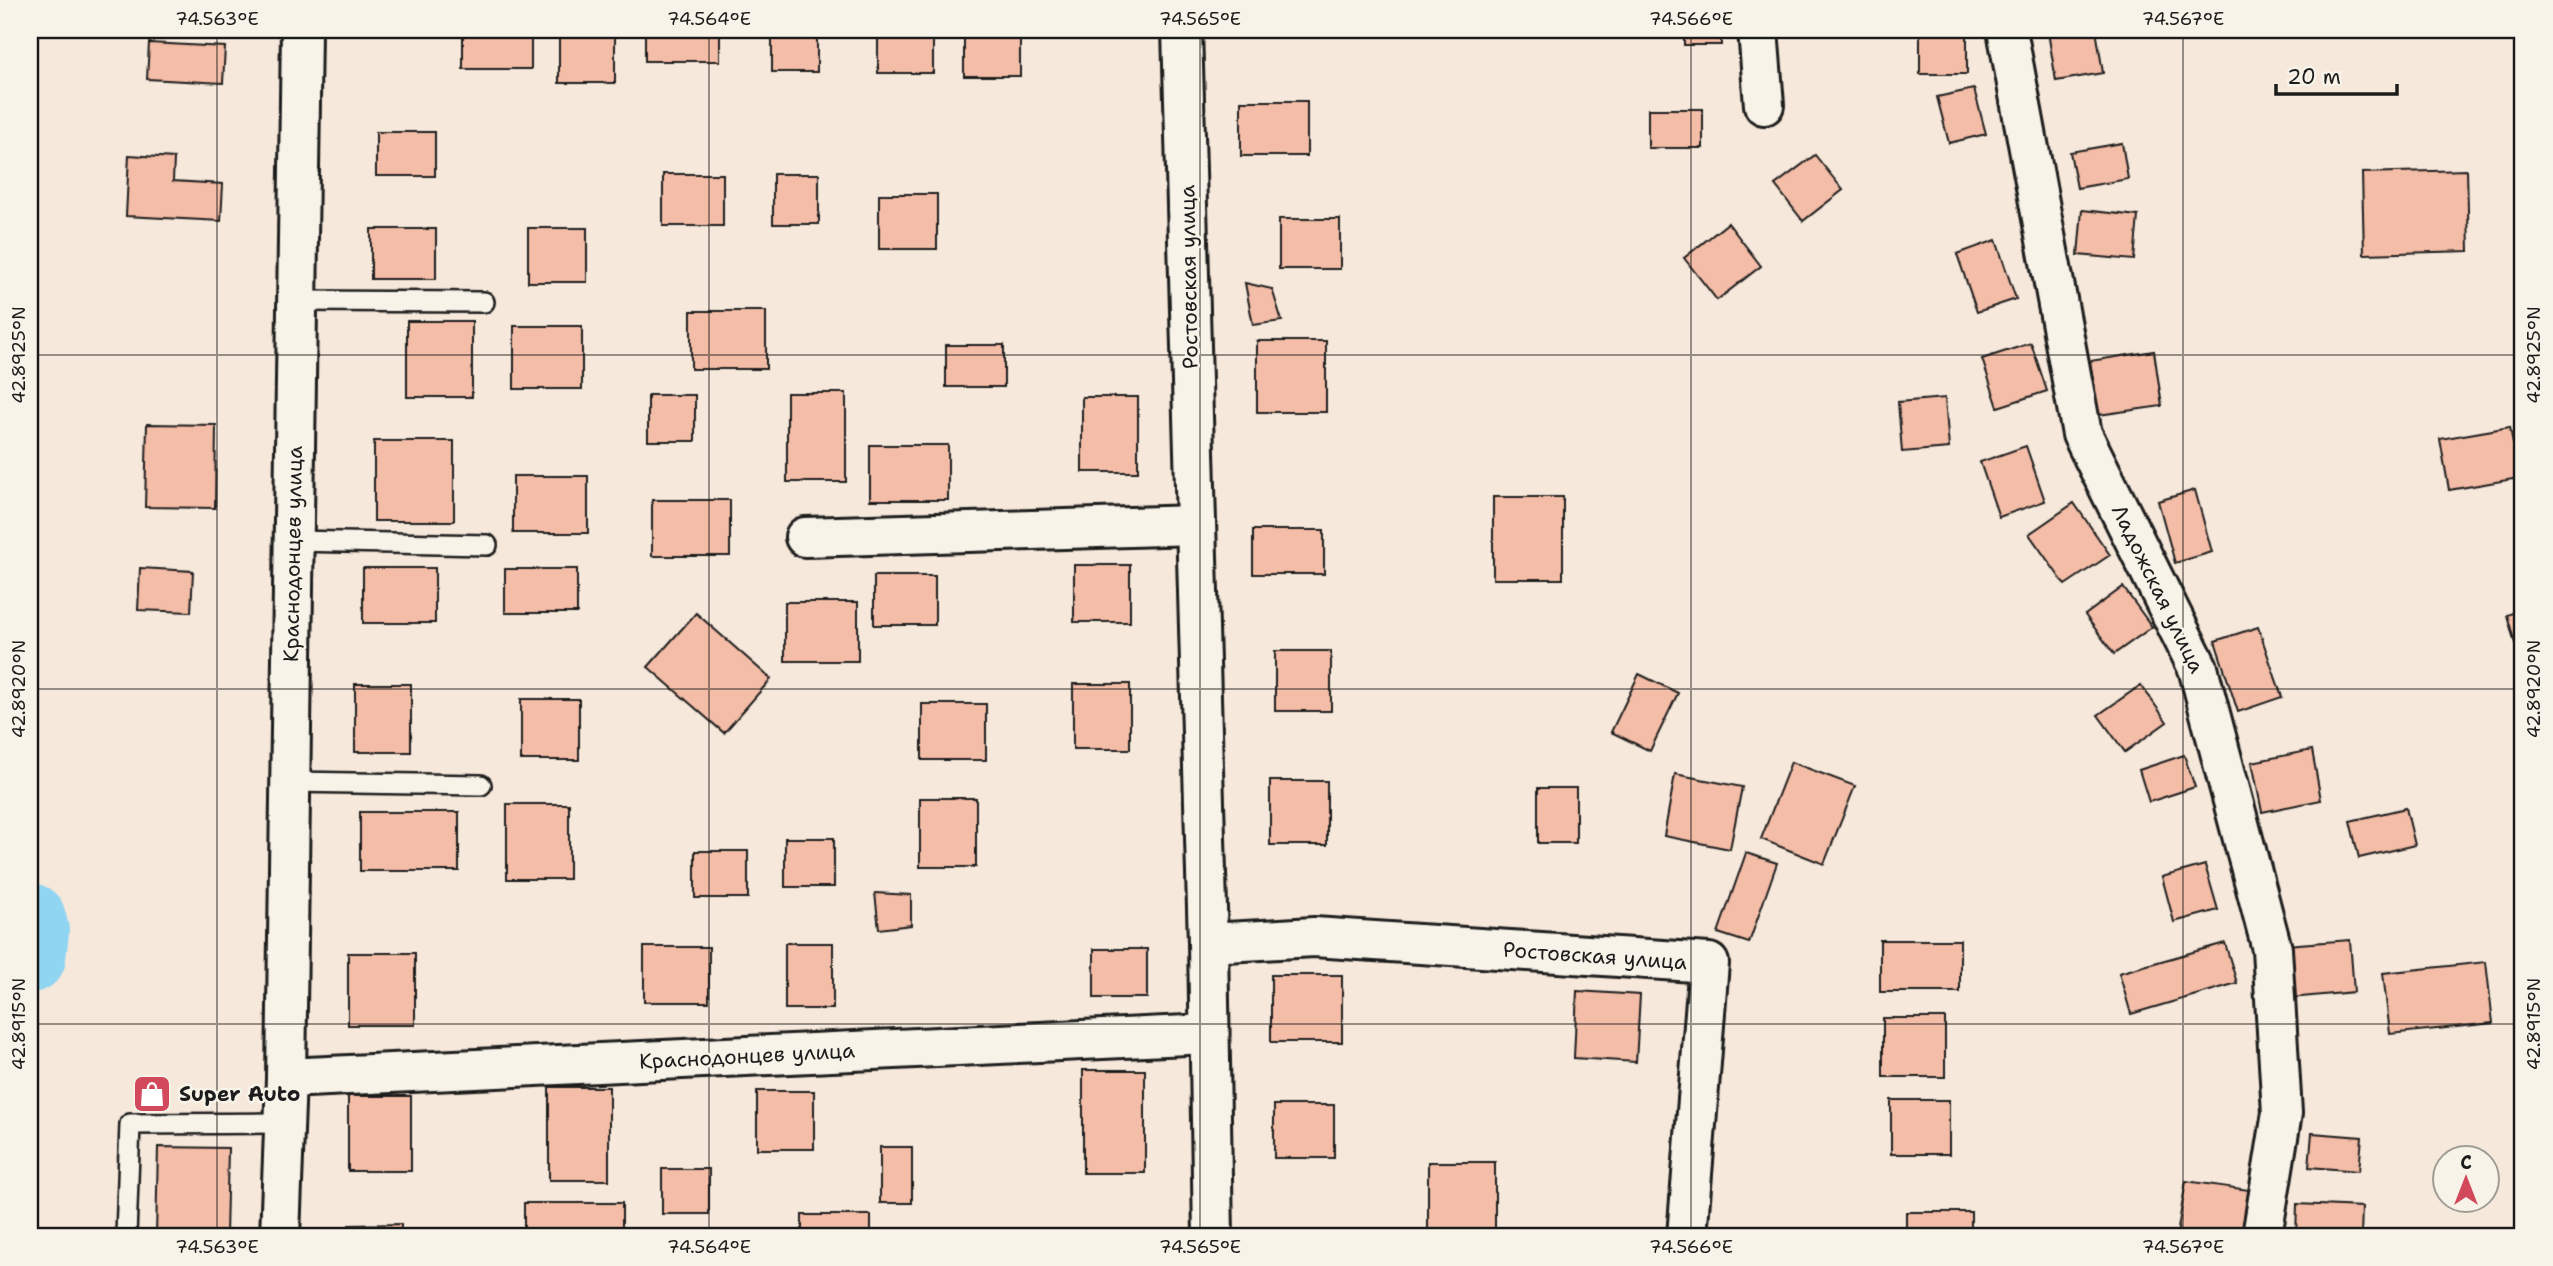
<svg xmlns="http://www.w3.org/2000/svg" width="2553" height="1266" font-family="'Shantell Sans',sans-serif">
<style>
.lines{fill:none;stroke-linecap:round;stroke-linejoin:round}
.river{stroke:#90d5f2;stroke-width:72}
.building{fill:#f4bda7;stroke:#1c1c1c;stroke-width:2}
.service-casing{stroke:#1c1c1c;stroke-width:24}
.minor-casing{stroke:#1c1c1c;stroke-width:44}
.service{stroke:#f7f3e8;stroke-width:19}
.minor{stroke:#f7f3e8;stroke-width:38}
.ticks{fill:none;stroke:#1c1c1c;stroke-width:2;stroke-opacity:0.45}
.labels{text-anchor:middle;stroke-width:5;stroke-linejoin:round;paint-order:stroke}
.street-label{font-size:21px;fill:#1c1c1c;stroke:#f7f3e8}
.poi-label{font-size:21px;font-weight:bold;fill:#1c1c1c;stroke:#f7f3e8;text-anchor:start}
.neatline{fill:none;stroke:#1c1c1c;stroke-width:2.5}
.ticks-label{font-size:18px;text-anchor:middle;fill:#1c1c1c}
</style>
<rect width="100%" height="100%" fill="#f6e8db"/>
<filter id="ink" filterUnits="userSpaceOnUse"><feTurbulence type="fractalNoise" baseFrequency=".0143" numOctaves="2"/><feDisplacementMap in="SourceGraphic" scale="14" xChannelSelector="R" yChannelSelector="G"/><feConvolveMatrix kernelMatrix="1 2 1 2 8 2 1 2 1" color-interpolation-filters="sRGB"/></filter>
<g filter="url(#ink)">
<g class="lines">
<path class="river" d="M30,919L33,931L30,957"/>
</g>
<g class="building">
<rect x="463" y="30" width="68" height="39"/>
<rect x="559" y="30" width="56" height="53"/>
<rect x="645" y="30" width="75" height="31"/>
<rect x="772" y="30" width="45" height="42"/>
<rect x="878" y="30" width="55" height="43"/>
<rect x="964" y="30" width="56" height="46"/>
<rect x="1684" y="30" width="37" height="15"/>
<rect x="1920" y="30" width="47" height="44"/>
<path d="M2061,30H2096L2103,73L2056,81L2048,32Z"/>
<path d="M149,43L225,47L223,83L147,79Z"/>
<path d="M1974,89L1986,134L1949,143L1937,97Z"/>
<rect x="1241" y="101" width="66" height="55"/>
<rect x="1648" y="109" width="55" height="39"/>
<rect x="376" y="132" width="59" height="44"/>
<path d="M2122,143L2128,179L2077,188L2070,152Z"/>
<path d="M129,155L174,158L173,181L223,184L221,221L126,216Z"/>
<path d="M1815,155L1843,190L1803,221L1775,185Z"/>
<path d="M2467,170L2469,251L2364,254L2362,173Z"/>
<rect x="663" y="174" width="60" height="52"/>
<rect x="773" y="174" width="46" height="50"/>
<rect x="879" y="194" width="58" height="55"/>
<path d="M2082,210L2138,216L2134,260L2078,255Z"/>
<rect x="1279" y="219" width="61" height="50"/>
<path d="M1728,223L1761,266L1717,300L1684,258Z"/>
<rect x="528" y="228" width="59" height="54"/>
<rect x="371" y="229" width="65" height="50"/>
<path d="M1996,240L2016,299L1977,312L1957,254Z"/>
<path d="M1245,283L1272,289L1282,321L1253,325Z"/>
<rect x="691" y="311" width="75" height="58"/>
<rect x="407" y="321" width="65" height="76"/>
<rect x="514" y="326" width="68" height="63"/>
<rect x="1257" y="341" width="69" height="71"/>
<path d="M2031,343L2047,391L1998,407L1982,359Z"/>
<rect x="946" y="345" width="58" height="42"/>
<path d="M2154,351L2162,406L2098,415L2090,361Z"/>
<rect x="787" y="393" width="59" height="89"/>
<rect x="648" y="395" width="47" height="46"/>
<rect x="1082" y="397" width="56" height="75"/>
<path d="M1945,398L1949,448L1902,452L1898,402Z"/>
<path d="M147,424L216,425L215,508L145,507Z"/>
<path d="M2510,427L2519,478L2449,490L2440,439Z"/>
<rect x="374" y="441" width="80" height="80"/>
<rect x="870" y="445" width="78" height="55"/>
<path d="M2026,446L2045,501L1999,517L1980,462Z"/>
<rect x="513" y="476" width="75" height="57"/>
<path d="M2195,490L2212,552L2175,563L2158,501Z"/>
<rect x="1493" y="497" width="70" height="82"/>
<rect x="652" y="500" width="78" height="56"/>
<path d="M2074,503L2110,555L2065,585L2029,534Z"/>
<rect x="1253" y="530" width="71" height="44"/>
<rect x="1074" y="565" width="56" height="57"/>
<path d="M140,568L193,571L191,612L138,610Z"/>
<rect x="363" y="568" width="72" height="55"/>
<rect x="505" y="569" width="72" height="44"/>
<rect x="874" y="576" width="61" height="49"/>
<path d="M2123,587L2152,627L2114,654L2085,615Z"/>
<rect x="785" y="602" width="73" height="59"/>
<path d="M2523,609V645L2516,647L2507,615Z"/>
<path d="M696,613L771,679L724,733L648,667Z"/>
<path d="M2258,627L2282,697L2238,712L2215,641Z"/>
<rect x="1275" y="651" width="56" height="60"/>
<path d="M1639,674L1678,693L1650,751L1611,732Z"/>
<rect x="355" y="684" width="56" height="68"/>
<rect x="1073" y="684" width="57" height="65"/>
<path d="M2141,685L2167,722L2125,752L2098,715Z"/>
<rect x="521" y="699" width="58" height="61"/>
<rect x="922" y="704" width="64" height="56"/>
<path d="M2312,750L2321,800L2262,812L2252,762Z"/>
<path d="M2184,755L2195,787L2149,802L2139,770Z"/>
<path d="M1791,762L1855,786L1824,864L1761,839Z"/>
<path d="M1675,774L1742,787L1730,849L1664,836Z"/>
<rect x="1270" y="781" width="57" height="64"/>
<rect x="1538" y="788" width="38" height="55"/>
<rect x="920" y="798" width="56" height="69"/>
<rect x="507" y="804" width="62" height="75"/>
<path d="M2406,808L2415,845L2359,858L2350,821Z"/>
<rect x="360" y="812" width="99" height="59"/>
<rect x="785" y="838" width="49" height="49"/>
<rect x="695" y="851" width="53" height="47"/>
<path d="M1746,853L1777,863L1749,943L1718,933Z"/>
<path d="M2205,865L2218,910L2174,922L2162,877Z"/>
<path d="M875,893L911,895V925L879,929Z"/>
<rect x="1880" y="940" width="80" height="52"/>
<path d="M2350,940L2354,992L2291,998L2286,945Z"/>
<rect x="785" y="943" width="48" height="66"/>
<path d="M2225,943L2237,983L2131,1014L2119,973Z"/>
<rect x="644" y="947" width="65" height="55"/>
<rect x="1094" y="949" width="53" height="49"/>
<rect x="348" y="953" width="67" height="72"/>
<path d="M2486,962L2493,1023L2390,1034L2383,973Z"/>
<rect x="1271" y="975" width="71" height="67"/>
<path d="M1577,991L1640,995L1636,1062L1574,1058Z"/>
<rect x="1883" y="1018" width="62" height="59"/>
<rect x="1083" y="1070" width="62" height="103"/>
<rect x="549" y="1087" width="60" height="93"/>
<rect x="757" y="1091" width="57" height="58"/>
<rect x="348" y="1096" width="63" height="75"/>
<rect x="1891" y="1100" width="58" height="54"/>
<rect x="1274" y="1105" width="60" height="53"/>
<path d="M2312,1133L2362,1137L2359,1171L2309,1167Z"/>
<path d="M158,1147L228,1148L226,1236H156Z"/>
<rect x="880" y="1147" width="32" height="56"/>
<rect x="1428" y="1162" width="67" height="74"/>
<rect x="662" y="1169" width="47" height="45"/>
<path d="M2186,1181L2249,1190L2242,1236L2177,1235Z"/>
<rect x="524" y="1203" width="98" height="33"/>
<path d="M2297,1204L2362,1207L2361,1236H2296Z"/>
<rect x="1906" y="1212" width="65" height="24"/>
<rect x="802" y="1215" width="69" height="21"/>
<path d="M401,1224V1236H349V1225Z"/>
<rect x="1274" y="1231" width="62" height="5"/>
</g>
<g class="lines">
<defs>
<g id="service">
<path d="M297,301L484,302"/>
<path d="M294,541L487,545"/>
<path d="M290,782L481,785"/>
<path d="M126,1236L130,1124L284,1123"/>
</g>
<g id="minor">
<path d="M1182,30L1208,943L1213,1236"/>
<path d="M1758,30L1764,105"/>
<path d="M2007,30L2082,434L2198,668L2272,949L2282,1113L2262,1236"/>
<path d="M805,537L1195,525"/>
<path d="M1208,943L1314,937L1709,963L1687,1236"/>
<path d="M286,1078L1208,1034"/>
<path d="M280,1236L286,1078L301,30"/>
</g>
</defs>
<use href="#service" class="service-casing"/>
<use href="#minor" class="minor-casing"/>
<use href="#service" class="service"/>
<use href="#minor" class="minor"/>
</g>
</g>
<path class="ticks" d="M217,30V1236M709,30V1236M1200,30V1236M1691,30V1236M2183,30V1236M30,355H2523M30,689H2523M30,1024H2523"/>
<defs>
<symbol id="shop-square" viewBox="-11 -11 22 22"><rect x="-9" y="-9" width="18" height="18" rx="4" fill="#d1495b" stroke="#f7f3e8"/><path d="M-5-2.5h2.3a2.7 3.5 0 0 1 5.4 0H5L5.5 6h-11ZM-1.5-2.5h3a1.5 2.3 0 0 0-3 0Z" fill="#fff"/></symbol>
</defs>
<g fill-rule="evenodd">
<use href="#shop-square" x="130" y="1072" width="44" height="44"/>
</g>
<g class="labels">
<g class="street-label">
<text transform="translate(1189 277) rotate(-91)" y="7">Ростовская улица</text>
<text transform="translate(293 554) rotate(-89)" y="7">Краснодонцев улица</text>
<text transform="translate(2158 589) rotate(64)" y="7">Ладожская улица</text>
<text transform="translate(1595 956) rotate(4)" y="7">Ростовская улица</text>
<text transform="translate(747 1056) rotate(-3)" y="7">Краснодонцев улица</text>
</g>
<g class="poi-label">
<text x="179" y="1101">Super Auto</text>
</g>
</g>
<rect width="2553" height="1266" fill="none" stroke="#f7f3e8" stroke-width="77"/>
<g transform="translate(2466 1179)"><circle r="33" fill="#f7f3e8" stroke="#9f9d96" stroke-width="2"/>
<path d="M0-5L12 26L0 18L-12 26Z" fill="#d1495b"/>
<text y="-10" font-size="19" font-weight="bold" text-anchor="middle" fill="#1c1c1c">С</text>
</g>
<path d="M2276 84v10h121v-10" fill="none" stroke="#1c1c1c" stroke-width="3.5"/>
<text x="2287" y="84" font-size="21" fill="#1c1c1c" stroke="#f7f3e8" stroke-width="5" paint-order="stroke">20 m</text>
<rect x="38" y="38" width="2476" height="1190" class="neatline"/>
<g class="ticks-label">
<text x="217" y="25">74.563°E</text>
<text x="709" y="25">74.564°E</text>
<text x="1200" y="25">74.565°E</text>
<text x="1691" y="25">74.566°E</text>
<text x="2183" y="25">74.567°E</text>
<text transform="translate(19 355) rotate(-90)" y="6">42.8925°N</text>
<text transform="translate(2534 355) rotate(-90)" y="6">42.8925°N</text>
<text transform="translate(19 689) rotate(-90)" y="6">42.8920°N</text>
<text transform="translate(2534 689) rotate(-90)" y="6">42.8920°N</text>
<text transform="translate(19 1024) rotate(-90)" y="6">42.8915°N</text>
<text transform="translate(2534 1024) rotate(-90)" y="6">42.8915°N</text>
<text x="217" y="1253">74.563°E</text>
<text x="709" y="1253">74.564°E</text>
<text x="1200" y="1253">74.565°E</text>
<text x="1691" y="1253">74.566°E</text>
<text x="2183" y="1253">74.567°E</text>
</g>
</svg>
